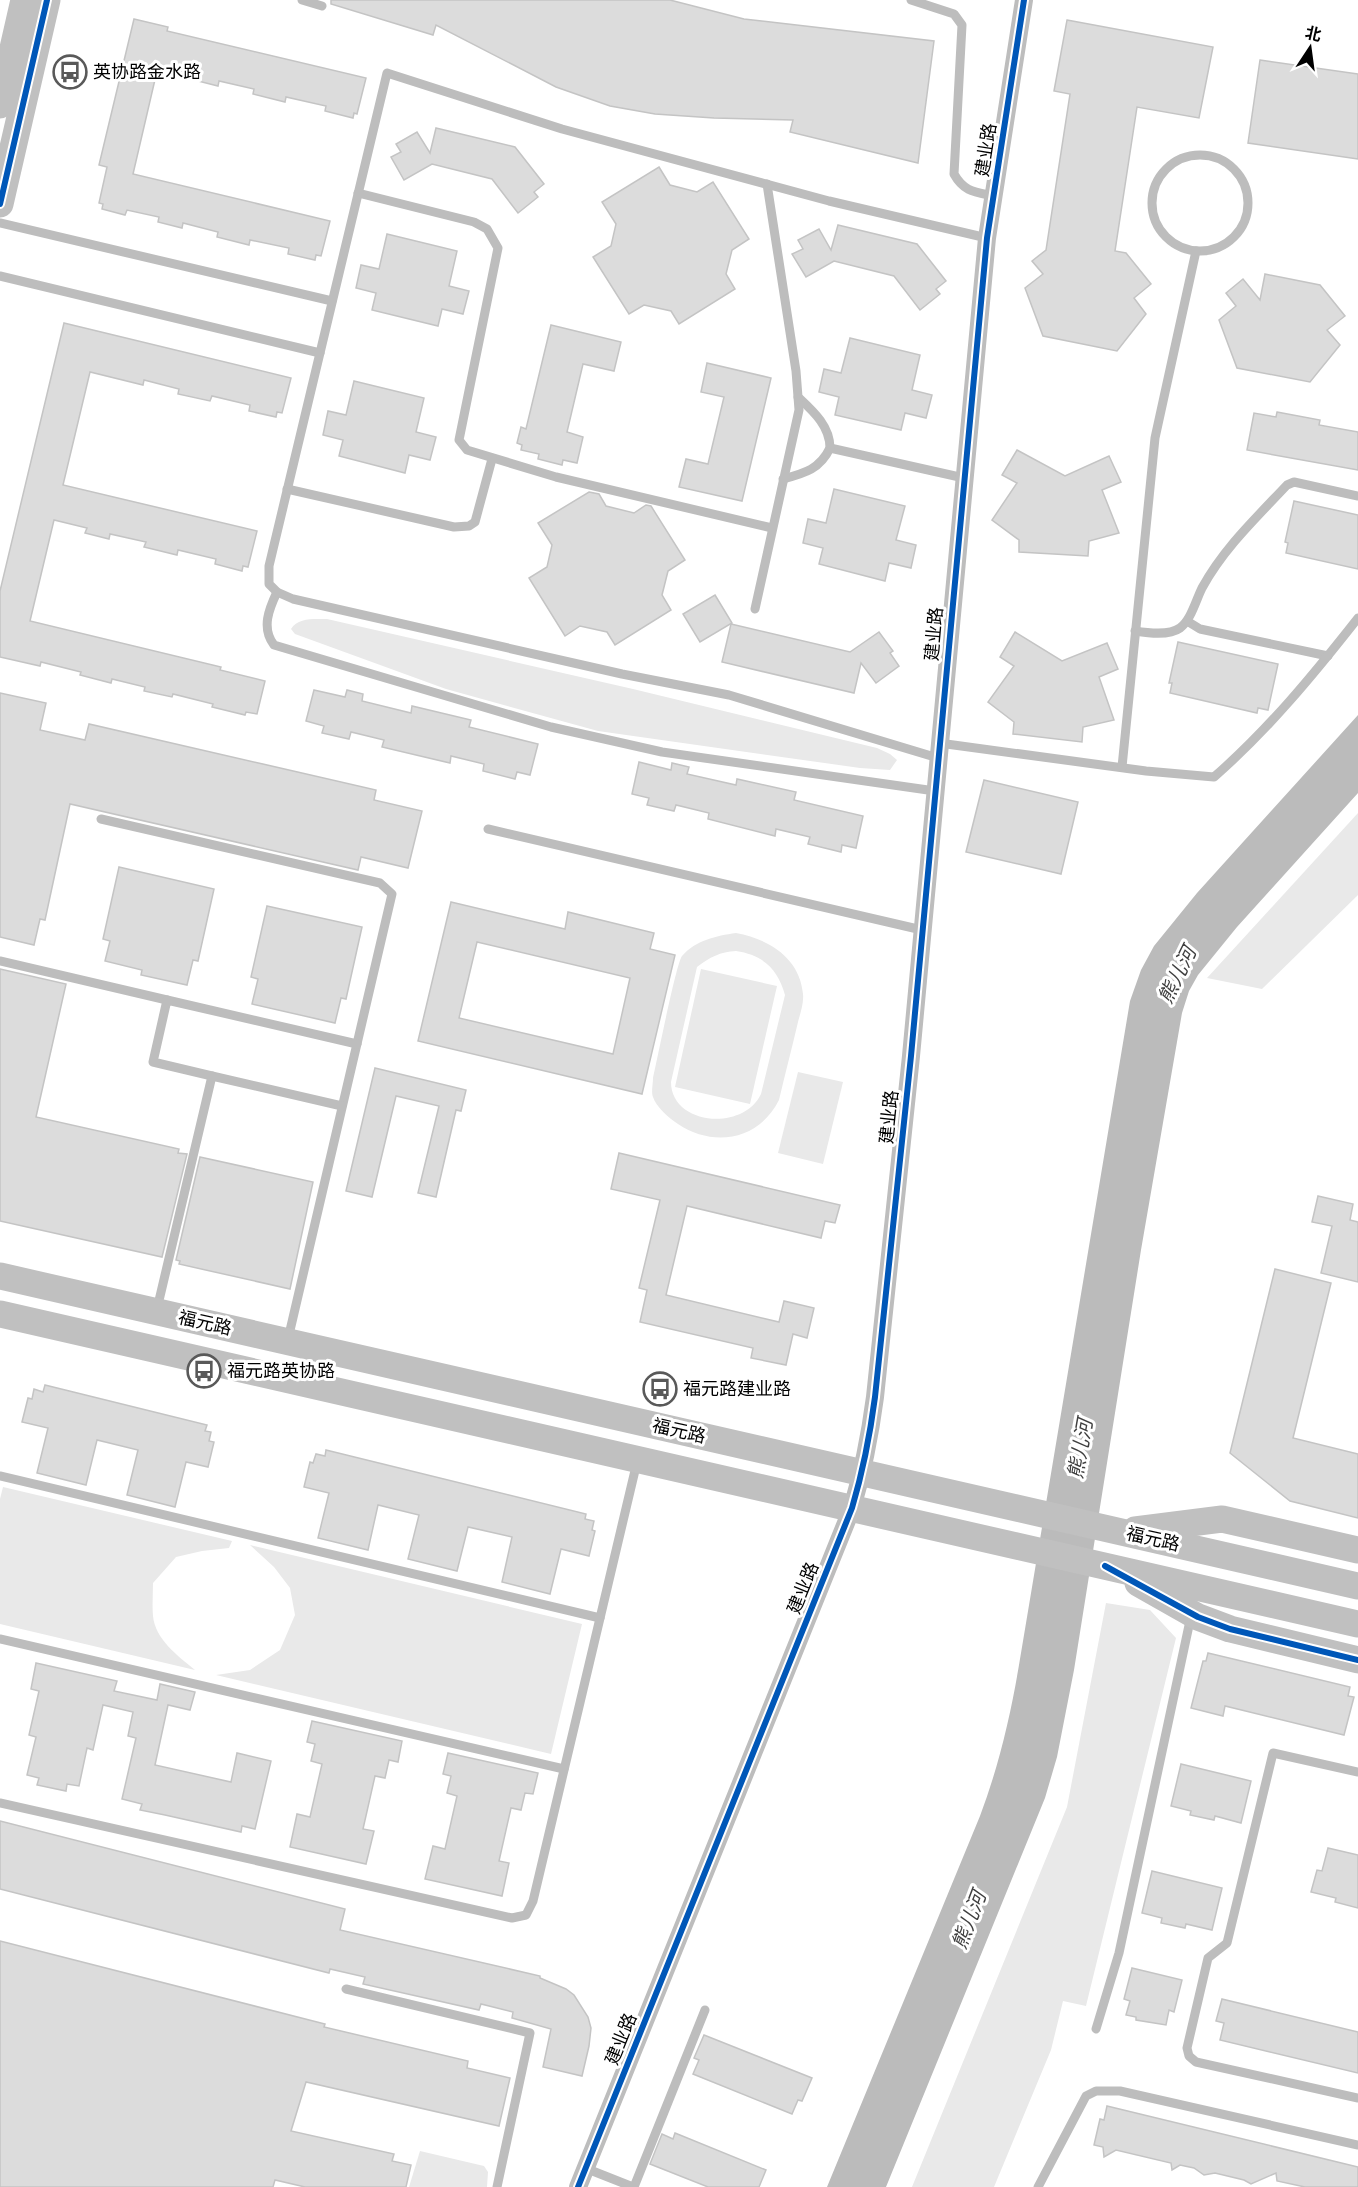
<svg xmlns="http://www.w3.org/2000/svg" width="1358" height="2187" font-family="Karla,'Noto Sans SC',sans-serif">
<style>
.green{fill:#e9e9e9;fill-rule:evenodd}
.water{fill:#bbb}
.building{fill:#dcdcdc;stroke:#c4c4c4;stroke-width:1.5;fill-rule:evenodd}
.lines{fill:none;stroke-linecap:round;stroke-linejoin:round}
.lane{stroke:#bdbdbd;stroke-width:9}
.street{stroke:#bdbdbd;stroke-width:18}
.secondary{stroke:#c0c0c0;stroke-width:27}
.cycleway-casing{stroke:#fff;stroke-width:10}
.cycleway{stroke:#0057b8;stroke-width:6}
.labels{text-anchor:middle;stroke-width:6;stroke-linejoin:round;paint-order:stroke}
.poi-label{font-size:18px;fill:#000;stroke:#fff;text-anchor:start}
.street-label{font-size:18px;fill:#000;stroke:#fff}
.water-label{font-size:20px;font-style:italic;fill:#3f3f3f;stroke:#fff}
</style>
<rect width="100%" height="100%" fill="#fff"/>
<g class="green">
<path d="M327,619L633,689L877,748L890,754L897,760L890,770L860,768L598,731L446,689L295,634L291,629C298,617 315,619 327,619Z"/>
<path d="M1358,813V895L1262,989L1207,978Z"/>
<path d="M736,933C769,939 800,958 803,994C804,1003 800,1014 798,1022C792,1048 785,1074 779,1100C759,1140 714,1148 678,1124C669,1118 656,1107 653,1097C651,1092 653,1084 653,1078C657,1061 676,964 682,956C696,940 716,936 736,933ZM736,951C763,955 778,969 785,995L761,1094C743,1132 671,1125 671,1082L697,967C710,957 720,952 736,951Z"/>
<path d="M701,969L777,986L750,1104L675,1087Z"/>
<path d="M798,1072L843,1082L823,1164L778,1153Z"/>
<path d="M3,1487L232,1541L229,1548L202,1551L176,1557L153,1583C153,1594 152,1605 153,1616C155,1639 178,1656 195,1670L0,1624V1499Z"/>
<path d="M250,1545L582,1624L551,1754L216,1675L250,1670L280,1650L295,1615L290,1588L274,1567Z"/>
<path d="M1106,1603L1150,1610L1176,1638L1086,2006L1063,2001L1051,2050L994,2187H912L1067,1807Z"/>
<path d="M420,2151L484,2166L488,2172L487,2187H409Z"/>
</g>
<path class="water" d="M1358,715V793L1237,927L1198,975L1189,991L1182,1013L1141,1250L1074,1670L1057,1757L1045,1798L886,2187H827L980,1816C1000,1763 1012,1709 1021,1653L1130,1001L1141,970L1154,946L1197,893Z"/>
<g class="building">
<path d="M331,0H670L744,19L934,41L918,163L790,132L793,120L714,118L655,114L610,106L556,87L436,25L433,35L331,4Z"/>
<path d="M134,19L168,27L167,31L366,78L357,114L354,113L353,118L325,111L326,106L286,97L285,102L253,94L254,89L219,81L218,86L194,80L195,75L163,67L161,72L157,71L133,174L330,221L321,256L316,255L315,260L288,254L289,248L250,240L249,245L217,237L218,232L183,223L182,228L158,222L159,217L127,210L125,215L102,209L103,204L99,203L107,167L99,165Z"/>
<path d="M1067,20L1213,47L1199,118L1137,107L1115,251L1126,253L1151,284L1134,298L1146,314L1117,351L1043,336L1025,288L1043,274L1032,261L1046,250L1070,94L1054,91Z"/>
<path d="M1260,60L1358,74V159L1248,143Z"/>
<path d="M436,128L515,147L544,184L534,192L538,197L518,213L492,179L432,164L404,180L391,157L401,152L396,144L417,132L430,153Z"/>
<path d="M659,167L670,185L697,192L713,182L749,239L732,250L726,274L735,289L679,324L671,311L644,305L629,314L593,257L611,246L616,224L602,202Z"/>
<path d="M838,225L917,244L946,281L936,289L940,294L920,310L894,276L834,261L806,277L792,254L803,249L798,240L819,229L831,250Z"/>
<path d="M387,234L457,251L449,286L469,291L463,314L442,309L438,326L372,310L376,293L356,288L361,265L379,269Z"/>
<path d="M1265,274L1320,285L1345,316L1327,330L1340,345L1310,382L1237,368L1219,320L1236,306L1226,293L1243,279L1260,300Z"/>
<path d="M64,323L291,378L282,413L277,412L276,417L249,411L250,405L212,396L210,401L178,394L179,389L144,380L143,385L90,372L63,485L257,531L248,567L243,566L242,571L215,564L216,559L178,550L177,555L144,547L146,542L110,534L109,539L85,533L87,528L54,520L30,621L221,667L220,670L265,681L257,714L246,712L245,715L212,707L213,704L173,694L172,697L144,691L145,687L112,679L111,683L80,675L81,672L41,662L40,666L0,657V591Z"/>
<path d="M551,325L621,342L614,371L583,364L567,432L583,437L577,463L563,460L562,465L538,459L539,454L521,450L522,445L517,443L521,427L526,429Z"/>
<path d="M850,338L920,355L912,390L932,395L926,418L905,413L901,430L835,415L839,397L819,392L824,369L841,373Z"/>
<path d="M707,363L771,378L742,501L679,487L686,459L708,464L724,397L701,392Z"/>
<path d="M354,381L424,398L416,432L436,437L430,460L409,455L405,473L339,456L343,440L323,435L328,411L346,415Z"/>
<path d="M1277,412L1320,420L1319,425L1358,432V470L1247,450L1254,413L1276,417Z"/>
<path d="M1017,450L1065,476L1109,456L1121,482L1102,490L1119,533L1089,541L1088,556L1019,552V540L992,520L1017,483L1002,475Z"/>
<path d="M834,489L905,506L896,540L916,545L911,568L889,563L885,581L819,564L823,548L803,543L808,519L826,523Z"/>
<path d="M589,492L599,494L606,506L634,513L646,505L651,506L685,560L668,571L662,595L671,610L615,645L607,632L580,626L565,636L529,578L547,567L552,545L538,523Z"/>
<path d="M1294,501L1358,515V569L1286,553L1288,543L1285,542Z"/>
<path d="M715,595L732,623L700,642L683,614Z"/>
<path d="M731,624L850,652L879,632L893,651L890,653L899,666L876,683L861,663L854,693L722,662Z"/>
<path d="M1015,632L1062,661L1107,643L1118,669L1099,677L1114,720L1083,727L1082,742L1013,734L1014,722L988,702L1014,666L1000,657Z"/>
<path d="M1178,642L1278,664L1268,710L1258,708L1257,713L1170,693L1172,683H1169Z"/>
<path d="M314,690L345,697L347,690L363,694L362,701L411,713L412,706L471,720L469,727L538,744L530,775L517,772L515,779L483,771L484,764L451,756L450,763L382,747L384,740L351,732L349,739L322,733L324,726L306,721Z"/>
<path d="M0,693L46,703L40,730L85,740L89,724L376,790L374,800L422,811L408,868L361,857L358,870L70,804L45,920L40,919L34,945L0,937Z"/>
<path d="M639,762L671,770L672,763L689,767L687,774L736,785L737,779L796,792L794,800L863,816L856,848L842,845L841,852L808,844L810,837L776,829L775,836L708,819L709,813L676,805L674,811L647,805L649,798L632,794Z"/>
<path d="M984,780L1078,802L1061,874L966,852Z"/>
<path d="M119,867L214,889L198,961L193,960L187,985L141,975L142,970L105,961L110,941L103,939Z"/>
<path d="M451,902L565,929L568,912L654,933L650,949L675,955L642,1094L418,1041ZM477,942L630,978L613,1054L459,1018Z"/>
<path d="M267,906L362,927L346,999L341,998L335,1023L252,1004L258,979L251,977Z"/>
<path d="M0,969L66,984L36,1117L179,1149L178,1153L187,1154L162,1257L0,1221Z"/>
<path d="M375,1068L466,1090L461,1111L456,1110L436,1197L418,1193L439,1106L396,1096L372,1197L346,1191Z"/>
<path d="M619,1153L840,1205L835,1223L825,1221L821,1238L687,1206L666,1295L779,1322L784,1301L814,1308L807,1338L793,1334L786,1365L751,1358L753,1348L640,1322L647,1290L639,1288L660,1200L611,1189Z"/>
<path d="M200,1157L313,1182L290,1289L179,1264L180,1261L176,1260Z"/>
<path d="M1318,1196L1353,1204L1350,1220L1358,1222V1282L1321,1273L1332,1226L1312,1222Z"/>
<path d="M1275,1269L1331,1283L1293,1438L1358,1454V1518L1290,1501L1230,1453Z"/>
<path d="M45,1385L207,1425L205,1431L211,1432L209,1441L214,1442L208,1467L186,1462L175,1507L127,1495L138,1450L97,1440L86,1485L37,1473L48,1428L22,1422L28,1398L32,1399L34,1389L43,1392Z"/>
<path d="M326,1450L586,1514L585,1519L594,1521L592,1530L595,1531L589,1556L561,1549L550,1594L502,1582L512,1537L468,1527L457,1571L408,1559L419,1515L378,1505L368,1550L318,1538L329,1493L304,1487L310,1462L313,1463L316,1454L325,1456Z"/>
<path d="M1208,1653L1350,1687L1348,1696L1354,1697L1344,1735L1225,1706L1223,1716L1191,1708L1203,1661H1206Z"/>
<path d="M36,1663L117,1681L114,1691L157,1700L160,1684L195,1692L190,1710L168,1705L155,1765L231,1782L237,1753L271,1761L255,1829L242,1826L241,1832L165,1815L140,1810L142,1804L122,1799L136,1738L128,1736L133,1712L103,1705L93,1750L87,1748L79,1786L67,1784L66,1791L37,1785L39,1778L27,1775L36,1737L29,1735L39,1691L31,1689Z"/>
<path d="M312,1721L402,1741L398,1762L389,1760L385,1778L375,1776L363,1829L374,1831L366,1864L290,1847L297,1814L310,1817L322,1764L311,1761L315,1744L307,1742Z"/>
<path d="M448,1753L538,1773L533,1794L525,1793L521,1810L511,1808L499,1861L509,1863L502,1896L425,1879L433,1846L445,1849L457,1796L447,1793L451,1776L443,1774Z"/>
<path d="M1181,1764L1251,1781L1241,1823L1215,1816L1214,1820L1190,1815L1191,1811L1171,1806Z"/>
<path d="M0,1821L345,1909L340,1930L540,1976V1978L566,1989L574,1995L588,2017L591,2028L589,2046L582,2076L543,2067L551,2029L512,2018L513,2012L481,2004L479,2010L363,1984L365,1977L330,1969L329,1973L0,1889Z"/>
<path d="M1328,1848L1358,1855V1908L1335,1902L1336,1898L1311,1892L1317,1870L1322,1871Z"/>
<path d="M1152,1871L1222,1888L1212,1930L1186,1924L1185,1928L1161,1923L1162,1918L1142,1913Z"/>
<path d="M0,1941L325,2024L324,2027L468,2061L467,2068L510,2078L499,2126L306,2082L291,2131L394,2154L392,2161L411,2165L406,2187H305L275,2180L273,2187H0Z"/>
<path d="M1132,1968L1182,1980L1174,2012L1169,2010L1166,2025L1136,2020V2017L1126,2015L1130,2001L1124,1999Z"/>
<path d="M1222,1999L1358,2032V2073L1220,2040L1224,2023L1216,2021Z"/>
<path d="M704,2035L812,2078L802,2101L798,2100L792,2114L693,2074L699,2060L694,2058Z"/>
<path d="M1107,2106L1358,2167V2187H1305L1277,2181L1276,2173L1251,2184L1244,2180L1215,2173L1204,2175L1194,2168L1180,2165L1172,2170L1171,2163L1116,2150L1104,2157L1103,2147L1094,2145L1100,2119L1104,2120Z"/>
<path d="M675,2133L766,2170L759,2187H708L650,2164L662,2134L673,2139Z"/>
</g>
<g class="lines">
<g class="lane">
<path d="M302,0L322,6"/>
<path d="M911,0L954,14L962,25L954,174C964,192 975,192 994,196"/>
<circle cx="1200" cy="203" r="48"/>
<path d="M358,193L474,222L487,229L498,248L459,440L467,450L556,477L772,528"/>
<path d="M0,223L332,301"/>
<path d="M0,276L320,353"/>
<path d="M830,448L964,478"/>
<path d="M783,479C805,473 820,469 830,448C830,426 813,411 798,397"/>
<path d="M287,489L454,527L469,526L475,522L492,459"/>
<path d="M277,592C269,609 261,628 274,645L551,727L662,752L935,791"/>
<path d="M755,609L799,410L796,371L767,184"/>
<path d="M1187,621L1200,629L1328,656"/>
<path d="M1135,631C1148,633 1169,636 1180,628C1191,620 1196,600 1202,588C1224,548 1256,518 1287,485L1294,482L1358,496"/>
<path d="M939,743L1146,771L1214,777C1268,730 1314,674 1358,618"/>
<path d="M938,758L729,695L622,674L293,599L277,592L269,584V566L387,73L562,129L829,201L987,238"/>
<path d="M1122,767L1155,438L1196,251"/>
<path d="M101,819L380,883L392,894L288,1339"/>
<path d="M488,829L922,930"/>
<path d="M0,961L167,1000"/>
<path d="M212,1076L342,1106"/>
<path d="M157,1309L212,1076L153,1062L167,1000L357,1044"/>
<path d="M0,1476L600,1618"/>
<path d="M0,1639L564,1769"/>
<path d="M1358,1772L1273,1753L1227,1943L1208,1958L1187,2048L1189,2056L1196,2062L1358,2098"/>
<path d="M0,1803L512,1918L526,1915L533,1901L637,1462"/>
<path d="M346,1989L530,2033L497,2187"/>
<path d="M1096,2029L1119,1953L1191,1616"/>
<path d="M585,2168L633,2187"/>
<path d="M634,2187L705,2010"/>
<path d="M1038,2187L1086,2096L1096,2091H1120L1358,2145"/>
</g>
<path class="street" d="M578,2187L852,1508C863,1471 870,1435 875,1397L911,1056L987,238L1024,0"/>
<g class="secondary">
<path d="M0,105L24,0"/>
<path d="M0,204L47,0"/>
<path d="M0,1276L1358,1586"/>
<path d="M0,1314L1358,1624"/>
<path d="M1135,1530L1222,1519L1358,1550"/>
<path d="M1138,1583L1198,1617L1230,1629L1358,1660"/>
</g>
<defs>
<g id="cycleway">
<path d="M0,204L47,0"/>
<path d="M1105,1566L1198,1617L1230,1629L1358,1660"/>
<path d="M578,2187L852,1508C863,1471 870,1435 875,1397L911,1056L987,238L1024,0"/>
</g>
</defs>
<use href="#cycleway" class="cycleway-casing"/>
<use href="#cycleway" class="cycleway"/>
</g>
<defs>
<symbol id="bus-ring" viewBox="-11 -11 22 22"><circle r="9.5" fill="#fff" stroke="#595959" stroke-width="1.5"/><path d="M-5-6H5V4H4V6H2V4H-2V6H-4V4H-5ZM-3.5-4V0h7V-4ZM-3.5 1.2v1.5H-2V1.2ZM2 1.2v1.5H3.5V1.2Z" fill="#595959"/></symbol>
</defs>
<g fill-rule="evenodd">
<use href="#bus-ring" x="51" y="53" width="38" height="38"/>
<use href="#bus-ring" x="185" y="1352" width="38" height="38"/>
<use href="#bus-ring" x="641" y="1370" width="38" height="38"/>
</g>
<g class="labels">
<g class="poi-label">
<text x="93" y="78">英协路金水路</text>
<text x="227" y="1377">福元路英协路</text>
<text x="683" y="1395">福元路建业路</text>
</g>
<g class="street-label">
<text transform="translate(986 150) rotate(-81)" y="6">建业路</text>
<text transform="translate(934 634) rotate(-85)" y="6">建业路</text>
<text transform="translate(889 1117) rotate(-84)" y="6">建业路</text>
<text transform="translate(205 1323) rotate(13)" y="6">福元路</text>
<text transform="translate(679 1431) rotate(13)" y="6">福元路</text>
<text transform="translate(1153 1539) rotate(13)" y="6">福元路</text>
<text transform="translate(803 1588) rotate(-68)" y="6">建业路</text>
<text transform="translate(621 2039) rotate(-68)" y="6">建业路</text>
</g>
<g class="water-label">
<text transform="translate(1177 975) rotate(-64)" y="7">熊儿河</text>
<text transform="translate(1080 1449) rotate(-80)" y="7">熊儿河</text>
<text transform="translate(969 1920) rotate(-69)" y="7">熊儿河</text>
</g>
</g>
<g transform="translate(1310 48) rotate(13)" stroke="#ffffff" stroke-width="4.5" paint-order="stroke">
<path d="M0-4.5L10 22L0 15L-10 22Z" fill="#000000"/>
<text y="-9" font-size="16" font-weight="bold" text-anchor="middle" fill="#000000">北</text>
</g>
</svg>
